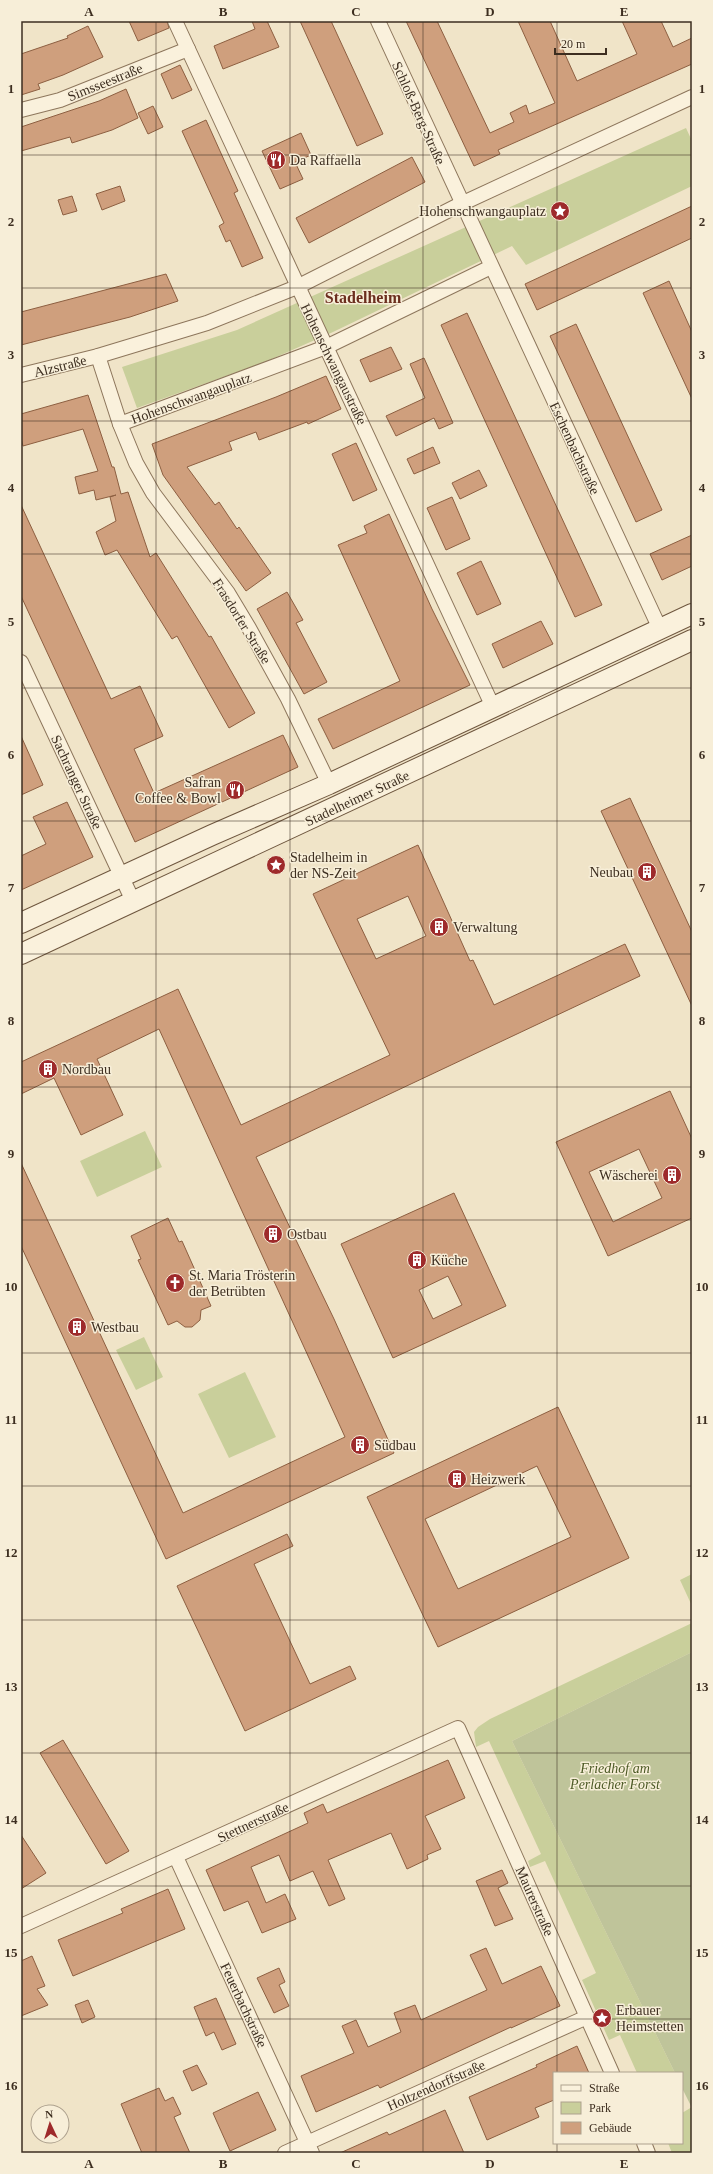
<svg xmlns="http://www.w3.org/2000/svg" width="713" height="2174" font-family="Georgia,serif">
<style>
.green{fill:#c9cf9b}
.cemetery{fill:#bfc49a}
.building{fill:#cf9f7d;stroke:#8d5f41;fill-rule:evenodd}
.lines{fill:none;stroke-linecap:round;stroke-linejoin:round}
.minor-casing{stroke:#8d765c;stroke-width:16}
.secondary-casing{stroke:#6f573f;stroke-width:22}
.minor{stroke:#faf1dc;stroke-width:14}
.secondary{stroke:#faf1dc;stroke-width:20}
.grid{fill:none;stroke:#3d2e20;stroke-width:1;stroke-opacity:0.55}
.labels{text-anchor:middle;stroke-width:3;stroke-linejoin:round;paint-order:stroke}
.street-label{font-size:14px;fill:#3d2e20;stroke:#f7eed8}
.poi-label{font-size:14px;fill:#3d2e20;stroke:#f7eed8;text-anchor:start}
.park-label{font-size:14px;font-style:italic;fill:#4d5a26;stroke:#f7eed8}
.quarter-label{font-size:16px;font-weight:bold;fill:#6b2e1e;stroke:#f7eed8}
.neatline{fill:none;stroke:#3d2e20;stroke-width:1.5}
.grid-label{font-size:13px;text-anchor:middle;font-weight:bold;fill:#3d2e20}
</style>
<rect width="100%" height="100%" fill="#f0e4c8"/>
<g class="green">
<path d="M686,128L692,141V186L526,265L512,246L333,332L265,362L137,408L122,367L237,330Z"/>
<path d="M145,1131L162,1167L97,1197L80,1161Z"/>
<path d="M144,1337L163,1377L136,1390L116,1350Z"/>
<path d="M245,1372L276,1437L229,1458L198,1394Z"/>
<path d="M692,1574V1606L680,1580Z"/>
<path d="M692,1623V1652L512,1741L675,2073H637L620,2035L609,2040L582,1980L596,1973L545,1861L530,1867L528,1861L541,1854L489,1741L476,1747L474,1732L478,1727L490,1719Z"/>
<path d="M692,2107V2153H672L668,2143H682V2113Z"/>
</g>
<path class="cemetery" d="M692,1652V2108L682,2088V2073H675L512,1741Z"/>
<g class="building">
<path d="M129,21H167L169,28L138,41Z"/>
<path d="M252,21H267L279,47L223,69L214,46L255,29Z"/>
<path d="M300,21H331L383,134L357,146Z"/>
<path d="M406,21H437L490,133L514,122L510,113L526,105L529,114L555,103L518,21H550L577,81L637,54L622,21H661L673,47L692,38V64L498,150L500,154L474,166Z"/>
<path d="M88,26L103,57L63,75L38,84L40,89L21,95V54L68,38L67,36Z"/>
<path d="M180,65L192,90L172,99L161,74Z"/>
<path d="M126,89L138,118L112,130L72,143L70,137L21,151V127L99,101Z"/>
<path d="M153,106L163,127L148,134L138,113Z"/>
<path d="M206,120L238,191L234,193L263,258L242,267L230,240L226,242L219,226L224,223L182,131Z"/>
<path d="M301,133L311,155L295,162L303,179L280,189L262,151Z"/>
<path d="M412,157L425,182L309,243L296,218Z"/>
<path d="M120,186L125,201L102,210L96,194Z"/>
<path d="M72,196L77,211L63,215L58,200Z"/>
<path d="M692,206V238L537,310L525,284Z"/>
<path d="M166,274L178,301L130,317L21,345V312Z"/>
<path d="M669,281L692,332V399L643,293Z"/>
<path d="M467,313L602,605L575,617L441,325Z"/>
<path d="M576,324L662,510L636,522L550,336Z"/>
<path d="M391,347L402,369L370,382L360,360Z"/>
<path d="M424,358L453,423L439,429L434,418L396,436L386,416L425,398L410,364Z"/>
<path d="M326,376L341,409L308,424L307,422L259,440L256,432L229,442L232,450L187,467L215,505L219,502L237,529L239,527L271,573L246,591L163,475L152,444L276,397Z"/>
<path d="M88,395L112,467H114L121,494L128,492L150,557L156,553L209,637L211,636L255,713L229,728L177,636L172,639L117,550L105,555L96,532L116,521L110,497L116,495L96,500L94,490L79,494L75,477L98,471L83,429L23,446L21,438V414Z"/>
<path d="M356,443L377,490L353,501L332,454Z"/>
<path d="M433,447L440,463L414,474L407,459Z"/>
<path d="M479,470L487,486L460,499L452,483Z"/>
<path d="M452,497L470,539L446,550L427,508Z"/>
<path d="M21,505L111,699L140,686L163,736L134,749L154,793L283,735L298,767L135,842L21,596Z"/>
<path d="M389,514L432,609L470,685L333,749L318,719L400,681L338,545L367,533L364,526Z"/>
<path d="M692,535V566L662,580L650,554Z"/>
<path d="M481,561L501,604L477,615L457,573Z"/>
<path d="M287,592L303,620L296,623L327,682L304,694L257,609Z"/>
<path d="M541,621L553,644L503,668L492,644Z"/>
<path d="M21,736L43,785L21,795Z"/>
<path d="M630,798L692,932V1006L601,811Z"/>
<path d="M67,802L93,857L21,890V856L46,844L33,817Z"/>
<path d="M418,845L470,961L473,960L494,1005L625,944L640,976L256,1157L334,1319L394,1453L166,1559L21,1246V1163L183,1513L345,1437L159,1029L97,1059L123,1115L81,1135L54,1078L21,1094V1062L178,989L241,1125L390,1055L313,894ZM408,896L426,936L376,959L357,919Z"/>
<path d="M670,1091L692,1139V1218L608,1256L556,1142ZM639,1149L662,1198L613,1222L589,1172Z"/>
<path d="M454,1193L506,1306L393,1358L341,1244ZM448,1276L462,1305L433,1319L419,1290Z"/>
<path d="M168,1218L179,1242L182,1241L211,1306L201,1310L200,1320L192,1327H185L177,1321L168,1325L138,1260L141,1259L131,1236Z"/>
<path d="M558,1407L629,1558L438,1647L367,1497ZM537,1466L571,1537L458,1589L425,1519Z"/>
<path d="M287,1534L293,1546L254,1564L310,1684L350,1666L356,1679L245,1731L177,1586Z"/>
<path d="M63,1740L129,1851L106,1864L40,1753Z"/>
<path d="M448,1760L465,1798L425,1816L441,1849L427,1855L428,1859L407,1869L391,1833L328,1860L345,1899L329,1906L313,1871L290,1881L279,1855L251,1867L266,1903L285,1894L296,1919L262,1933L248,1901L224,1911L206,1870L308,1823L304,1813L323,1804L327,1813Z"/>
<path d="M21,1835L46,1873L21,1889Z"/>
<path d="M502,1870L508,1883L498,1888L513,1919L495,1926L476,1881Z"/>
<path d="M168,1889L185,1929L73,1976L58,1940L123,1913L121,1909Z"/>
<path d="M486,1948L502,1984L541,1966L560,2006L511,2028V2027L380,2088L378,2085L316,2112L301,2076L354,2053L342,2026L356,2020L368,2047L401,2032L394,2013L415,2005L421,2020L487,1990L470,1955Z"/>
<path d="M32,1956L45,1986L37,1989L48,2005L21,2016V1961Z"/>
<path d="M279,1968L285,1982L279,1985L289,2006L274,2013L257,1978Z"/>
<path d="M216,1998L236,2044L222,2050L214,2032L206,2036L194,2007Z"/>
<path d="M88,2000L95,2017L82,2023L75,2005Z"/>
<path d="M577,2046L589,2073H554V2100L535,2108L539,2117L487,2140L469,2097L537,2067L536,2065Z"/>
<path d="M197,2065L207,2084L192,2091L183,2071Z"/>
<path d="M159,2088L165,2101L173,2097L181,2114L174,2117L190,2153H142L121,2104Z"/>
<path d="M258,2092L276,2130L230,2151L213,2113Z"/>
<path d="M445,2110L464,2153H340L387,2132L389,2135Z"/>
</g>
<g class="lines">
<defs>
<g id="minor">
<path d="M175,21L493,707"/>
<path d="M378,21L660,629"/>
<path d="M21,110L60,100L188,49"/>
<path d="M98,356L120,424L326,347L491,267"/>
<path d="M21,375L98,356L207,323L297,287L461,204L692,97"/>
<path d="M120,424L136,463L153,493L228,593L249,628L288,699L329,784"/>
<path d="M21,662L133,901"/>
<path d="M176,1857L312,2153"/>
<path d="M21,1926L458,1728L612,2073"/>
<path d="M644,2143L648,2153"/>
<path d="M285,2153L587,2017"/>
</g>
<g id="secondary">
<path d="M21,923L212,835L329,784L692,614"/>
<path d="M21,954L692,640"/>
</g>
</defs>
<use href="#minor" class="minor-casing"/>
<use href="#secondary" class="secondary-casing"/>
<use href="#minor" class="minor"/>
<use href="#secondary" class="secondary"/>
</g>
<path class="grid" d="M156,21V2153M290,21V2153M423,21V2153M557,21V2073M21,155H692M21,288H692M21,421H692M21,554H692M21,688H692M21,821H692M21,954H692M21,1087H692M21,1220H692M21,1353H692M21,1486H692M21,1620H692M21,1753H692M21,1886H692M21,2019H692M557,2143V2153"/>
<defs>
<symbol id="restaurant-disc" viewBox="-11 -11 22 22"><circle r="9.5" fill="#9e2a2b" stroke="#f7eed8"/><path d="M-5-6h1v4h1v-4h1v4h1v-4h1v5L-1.5 .5V6h-2V.5L-5-1ZM5-6V6H3V1.5H1.5Q1.5-4 5-6Z" fill="#fff"/></symbol>
<symbol id="sight-disc" viewBox="-11 -11 22 22"><circle r="9.5" fill="#9e2a2b" stroke="#f7eed8"/><path d="M0-6L1.8-2.2L6-1.7L2.9 1.2L3.7 5.4L0 3.3L-3.7 5.4L-2.9 1.2L-6-1.7L-1.8-2.2Z" fill="#fff"/></symbol>
<symbol id="building-disc" viewBox="-11 -11 22 22"><circle r="9.5" fill="#9e2a2b" stroke="#f7eed8"/><path d="M-4-6H4V6H1V3H-1V6H-4ZM-2.5-4.3h1.7v1.8h-1.7ZM.8-4.3h1.7v1.8H.8ZM-2.5-1h1.7V.8h-1.7ZM.8-1h1.7V.8H.8Z" fill="#fff"/></symbol>
<symbol id="church-disc" viewBox="-11 -11 22 22"><circle r="9.5" fill="#9e2a2b" stroke="#f7eed8"/><path d="M-1.2-6h2.4v3.5h3.3v2.4h-3.3V6h-2.4V-.1h-3.3v-2.4h3.3Z" fill="#fff"/></symbol>
</defs>
<g fill-rule="evenodd">
<use href="#restaurant-disc" x="265" y="149" width="22" height="22"/>
<use href="#sight-disc" x="549" y="200" width="22" height="22"/>
<use href="#restaurant-disc" x="224" y="779" width="22" height="22"/>
<use href="#sight-disc" x="265" y="854" width="22" height="22"/>
<use href="#building-disc" x="636" y="861" width="22" height="22"/>
<use href="#building-disc" x="428" y="916" width="22" height="22"/>
<use href="#building-disc" x="37" y="1058" width="22" height="22"/>
<use href="#building-disc" x="661" y="1164" width="22" height="22"/>
<use href="#building-disc" x="262" y="1223" width="22" height="22"/>
<use href="#building-disc" x="406" y="1249" width="22" height="22"/>
<use href="#church-disc" x="164" y="1272" width="22" height="22"/>
<use href="#building-disc" x="66" y="1316" width="22" height="22"/>
<use href="#building-disc" x="349" y="1434" width="22" height="22"/>
<use href="#building-disc" x="446" y="1468" width="22" height="22"/>
<use href="#sight-disc" x="591" y="2007" width="22" height="22"/>
</g>
<g class="labels">
<g class="street-label">
<text transform="translate(105 82) rotate(-22)" y="5">Simsseestraße</text>
<text transform="translate(419 113) rotate(66)" y="5">Schloß-Berg-Straße</text>
<text transform="translate(334 364) rotate(64)" y="5">Hohenschwangaustraße</text>
<text transform="translate(60 366) rotate(-14)" y="5">Alzstraße</text>
<text transform="translate(191 398) rotate(-20)" y="5">Hohenschwangauplatz</text>
<text transform="translate(575 448) rotate(65)" y="5">Eschenbachstraße</text>
<text transform="translate(242 621) rotate(58)" y="5">Frasdorfer Straße</text>
<text transform="translate(77 782) rotate(65)" y="5">Sachranger Straße</text>
<text transform="translate(357 798) rotate(-25)" y="5">Stadelheimer Straße</text>
<text transform="translate(253 1822) rotate(-25)" y="5">Stettnerstraße</text>
<text transform="translate(535 1901) rotate(66)" y="5">Maurerstraße</text>
<text transform="translate(244 2005) rotate(65)" y="5">Feuerbachstraße</text>
<text transform="translate(436 2085) rotate(-24)" y="5">Holtzendorffstraße</text>
</g>
<g class="poi-label">
<text x="290" y="165">Da Raffaella</text>
<text x="546" y="216" text-anchor="end">Hohenschwangauplatz</text>
<text x="221" y="787" text-anchor="end">Safran<tspan x="221" dy="16">Coffee &amp; Bowl</tspan></text>
<text x="290" y="862">Stadelheim in<tspan x="290" dy="16">der NS-Zeit</tspan></text>
<text x="633" y="877" text-anchor="end">Neubau</text>
<text x="453" y="932">Verwaltung</text>
<text x="62" y="1074">Nordbau</text>
<text x="658" y="1180" text-anchor="end">Wäscherei</text>
<text x="287" y="1239">Ostbau</text>
<text x="431" y="1265">Küche</text>
<text x="189" y="1280">St. Maria Trösterin<tspan x="189" dy="16">der Betrübten</tspan></text>
<text x="91" y="1332">Westbau</text>
<text x="374" y="1450">Südbau</text>
<text x="471" y="1484">Heizwerk</text>
<text x="616" y="2015">Erbauer<tspan x="616" dy="16">Heimstetten</tspan></text>
</g>
<g class="park-label">
<text x="615" y="1773">Friedhof am<tspan x="615" dy="16">Perlacher Forst</tspan></text>
</g>
<g class="quarter-label">
<text x="363" y="303">Stadelheim</text>
</g>
</g>
<rect width="713" height="2174" fill="none" stroke="#f7eed8" stroke-width="44"/>
<rect x="553" y="2072" width="130" height="72" fill="#f7eed8" stroke="#ada18e"/>
<rect x="561" y="2085" width="20" height="6" fill="#faf1dc" stroke="#ada18e"/>
<text x="589" y="2092" font-size="12" fill="#3d2e20">Straße</text>
<rect x="561" y="2102" width="20" height="12" fill="#c9cf9b" stroke="#ada18e"/>
<text x="589" y="2112" font-size="12" fill="#3d2e20">Park</text>
<rect x="561" y="2122" width="20" height="12" fill="#cf9f7d" stroke="#ada18e"/>
<text x="589" y="2132" font-size="12" fill="#3d2e20">Gebäude</text>
<g transform="translate(50 2124) rotate(356)"><circle r="19" fill="#f7eed8" stroke="#ada18e"/>
<path d="M0-3L7 15L0 10L-7 15Z" fill="#9e2a2b"/>
<text y="-6" font-size="11" font-weight="bold" text-anchor="middle" fill="#3d2e20">N</text>
</g>
<path d="M555 48v6h51v-6" fill="none" stroke="#3d2e20" stroke-width="2"/>
<text x="561" y="48" font-size="12" fill="#3d2e20" stroke="#f7eed8" stroke-width="3" paint-order="stroke">20 m</text>
<rect x="22" y="22" width="669" height="2130" class="neatline"/>
<g class="grid-label">
<text x="89" y="16">A</text>
<text x="223" y="16">B</text>
<text x="356" y="16">C</text>
<text x="490" y="16">D</text>
<text x="624" y="16">E</text>
<text x="11" y="93">1</text>
<text x="702" y="93">1</text>
<text x="11" y="226">2</text>
<text x="702" y="226">2</text>
<text x="11" y="359">3</text>
<text x="702" y="359">3</text>
<text x="11" y="492">4</text>
<text x="702" y="492">4</text>
<text x="11" y="626">5</text>
<text x="702" y="626">5</text>
<text x="11" y="759">6</text>
<text x="702" y="759">6</text>
<text x="11" y="892">7</text>
<text x="702" y="892">7</text>
<text x="11" y="1025">8</text>
<text x="702" y="1025">8</text>
<text x="11" y="1158">9</text>
<text x="702" y="1158">9</text>
<text x="11" y="1291">10</text>
<text x="702" y="1291">10</text>
<text x="11" y="1424">11</text>
<text x="702" y="1424">11</text>
<text x="11" y="1557">12</text>
<text x="702" y="1557">12</text>
<text x="11" y="1691">13</text>
<text x="702" y="1691">13</text>
<text x="11" y="1824">14</text>
<text x="702" y="1824">14</text>
<text x="11" y="1957">15</text>
<text x="702" y="1957">15</text>
<text x="11" y="2090">16</text>
<text x="702" y="2090">16</text>
<text x="89" y="2168">A</text>
<text x="223" y="2168">B</text>
<text x="356" y="2168">C</text>
<text x="490" y="2168">D</text>
<text x="624" y="2168">E</text>
</g>
</svg>
